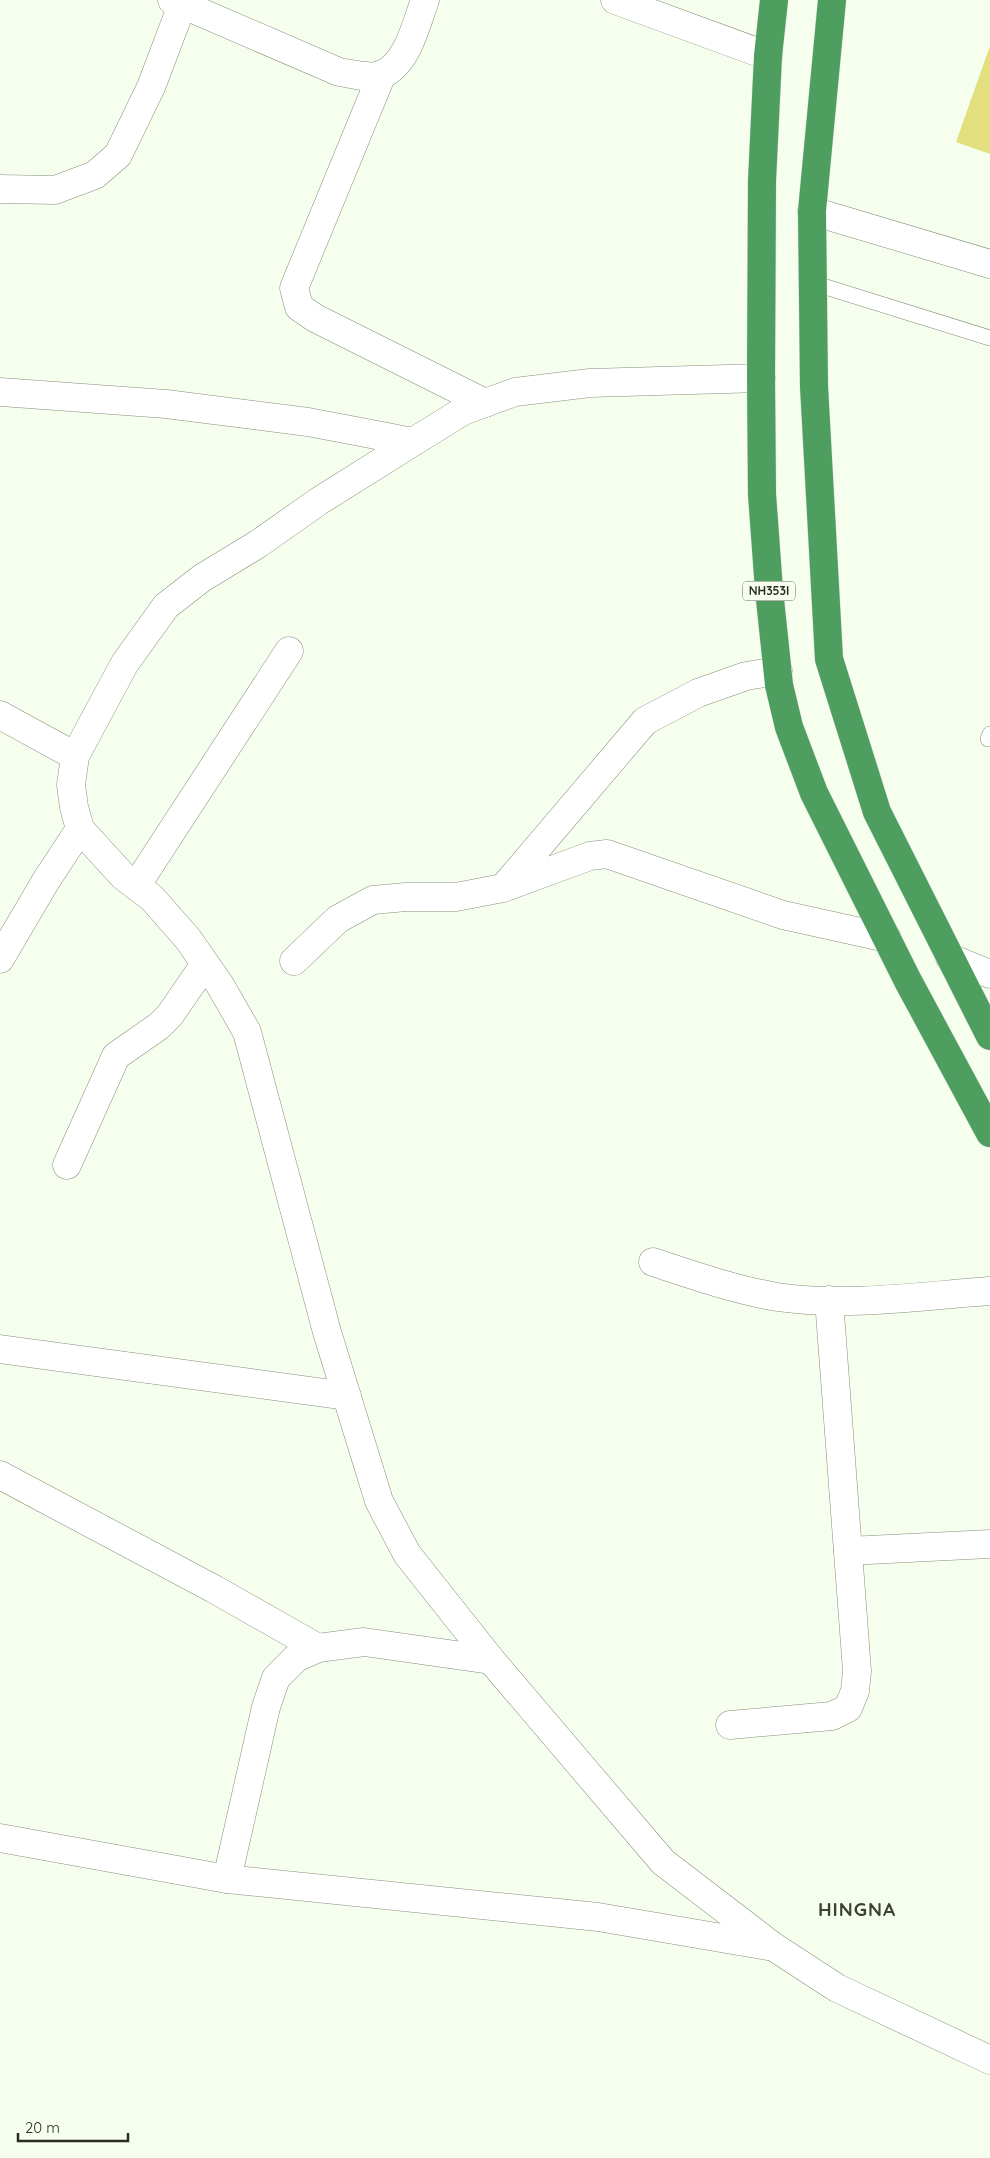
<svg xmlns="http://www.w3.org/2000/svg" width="990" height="2158" font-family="Quicksand,sans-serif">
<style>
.building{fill:#e4df7e}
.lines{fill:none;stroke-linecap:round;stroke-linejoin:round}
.lane-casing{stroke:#878e7f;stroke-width:16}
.street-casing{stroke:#878e7f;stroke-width:29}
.highway-casing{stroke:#e1e2e1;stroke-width:29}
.lane{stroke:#fff;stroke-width:15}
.street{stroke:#fff;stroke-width:28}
.highway{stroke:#4e9e5f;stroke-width:28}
.labels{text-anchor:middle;stroke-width:4;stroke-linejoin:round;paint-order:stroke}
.shield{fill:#f6feed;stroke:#676c62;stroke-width:1}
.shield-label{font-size:12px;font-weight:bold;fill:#2a2d26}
.district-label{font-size:19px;font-weight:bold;letter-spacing:1px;fill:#3b4234;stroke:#f6feed}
</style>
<rect width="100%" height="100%" fill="#f6feed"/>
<path class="building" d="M990,46V154L956,142Z"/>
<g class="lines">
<defs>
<g id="lane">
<path d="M813,283L990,338"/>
<path d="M988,739L990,734"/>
</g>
<g id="street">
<path d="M172,0L339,72C352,74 369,79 381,75C408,64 416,24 425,0"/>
<path d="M615,0L768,56"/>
<path d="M382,74L294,288L299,307L315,318L485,403"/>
<path d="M0,189L55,190L95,175L118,155L151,87L184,0"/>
<path d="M812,211L990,264"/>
<path d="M761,378L590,383L515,392L463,411L413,442L319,501L258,544L202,578L166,606L125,663L75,756L71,785L74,807L80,829L123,876L152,898L188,939L220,985L247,1032L327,1332L379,1501L407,1554L491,1660L663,1862L774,1947L837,1988L990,2060"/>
<path d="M0,392L166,404L308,422L413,442"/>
<path d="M0,715L75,756"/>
<path d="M136,886L289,651"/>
<path d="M504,887L645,721L698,693L746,676L778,671"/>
<path d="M950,958L990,974"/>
<path d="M0,959L47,879L80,829"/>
<path d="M294,961L338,919L373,900L406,897H456L503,888L590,856L607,854L783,915L887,938"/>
<path d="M67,1165L116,1056L159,1026L170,1015L205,964"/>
<path d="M653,1262C693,1275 735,1290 777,1297C847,1307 920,1296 990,1291"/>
<path d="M0,1349L347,1396"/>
<path d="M0,1475L214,1589L318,1648"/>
<path d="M848,1551L990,1544"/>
<path d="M730,1725L832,1716L848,1708L855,1691L857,1671L829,1300"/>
<path d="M0,1838L227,1879L598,1917L768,1946"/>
<path d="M227,1879L266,1707L276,1678L296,1658L318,1648L364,1642L491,1660"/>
</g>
<g id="highway">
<path d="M774,0L768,56L762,181L761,378L762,494L769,590L779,685L789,727L814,793L908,981L990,1133"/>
<path d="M832,0L812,211L814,386L829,659L877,812L990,1036"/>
</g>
</defs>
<use href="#lane" class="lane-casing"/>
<use href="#street" class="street-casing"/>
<use href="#highway" class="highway-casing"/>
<use href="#lane" class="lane"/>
<use href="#street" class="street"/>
<use href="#highway" class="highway"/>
</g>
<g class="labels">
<rect class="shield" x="743" y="581.5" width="52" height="19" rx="4"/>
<g class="shield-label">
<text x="769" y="595">NH353I</text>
</g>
<g class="district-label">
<text x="857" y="1916">HINGNA</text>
</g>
</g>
<path d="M18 2133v8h110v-8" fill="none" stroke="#2a2d26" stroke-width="2.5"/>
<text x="25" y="2133" font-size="15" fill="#2a2d26" stroke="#f6feed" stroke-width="4" paint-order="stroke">20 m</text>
</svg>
